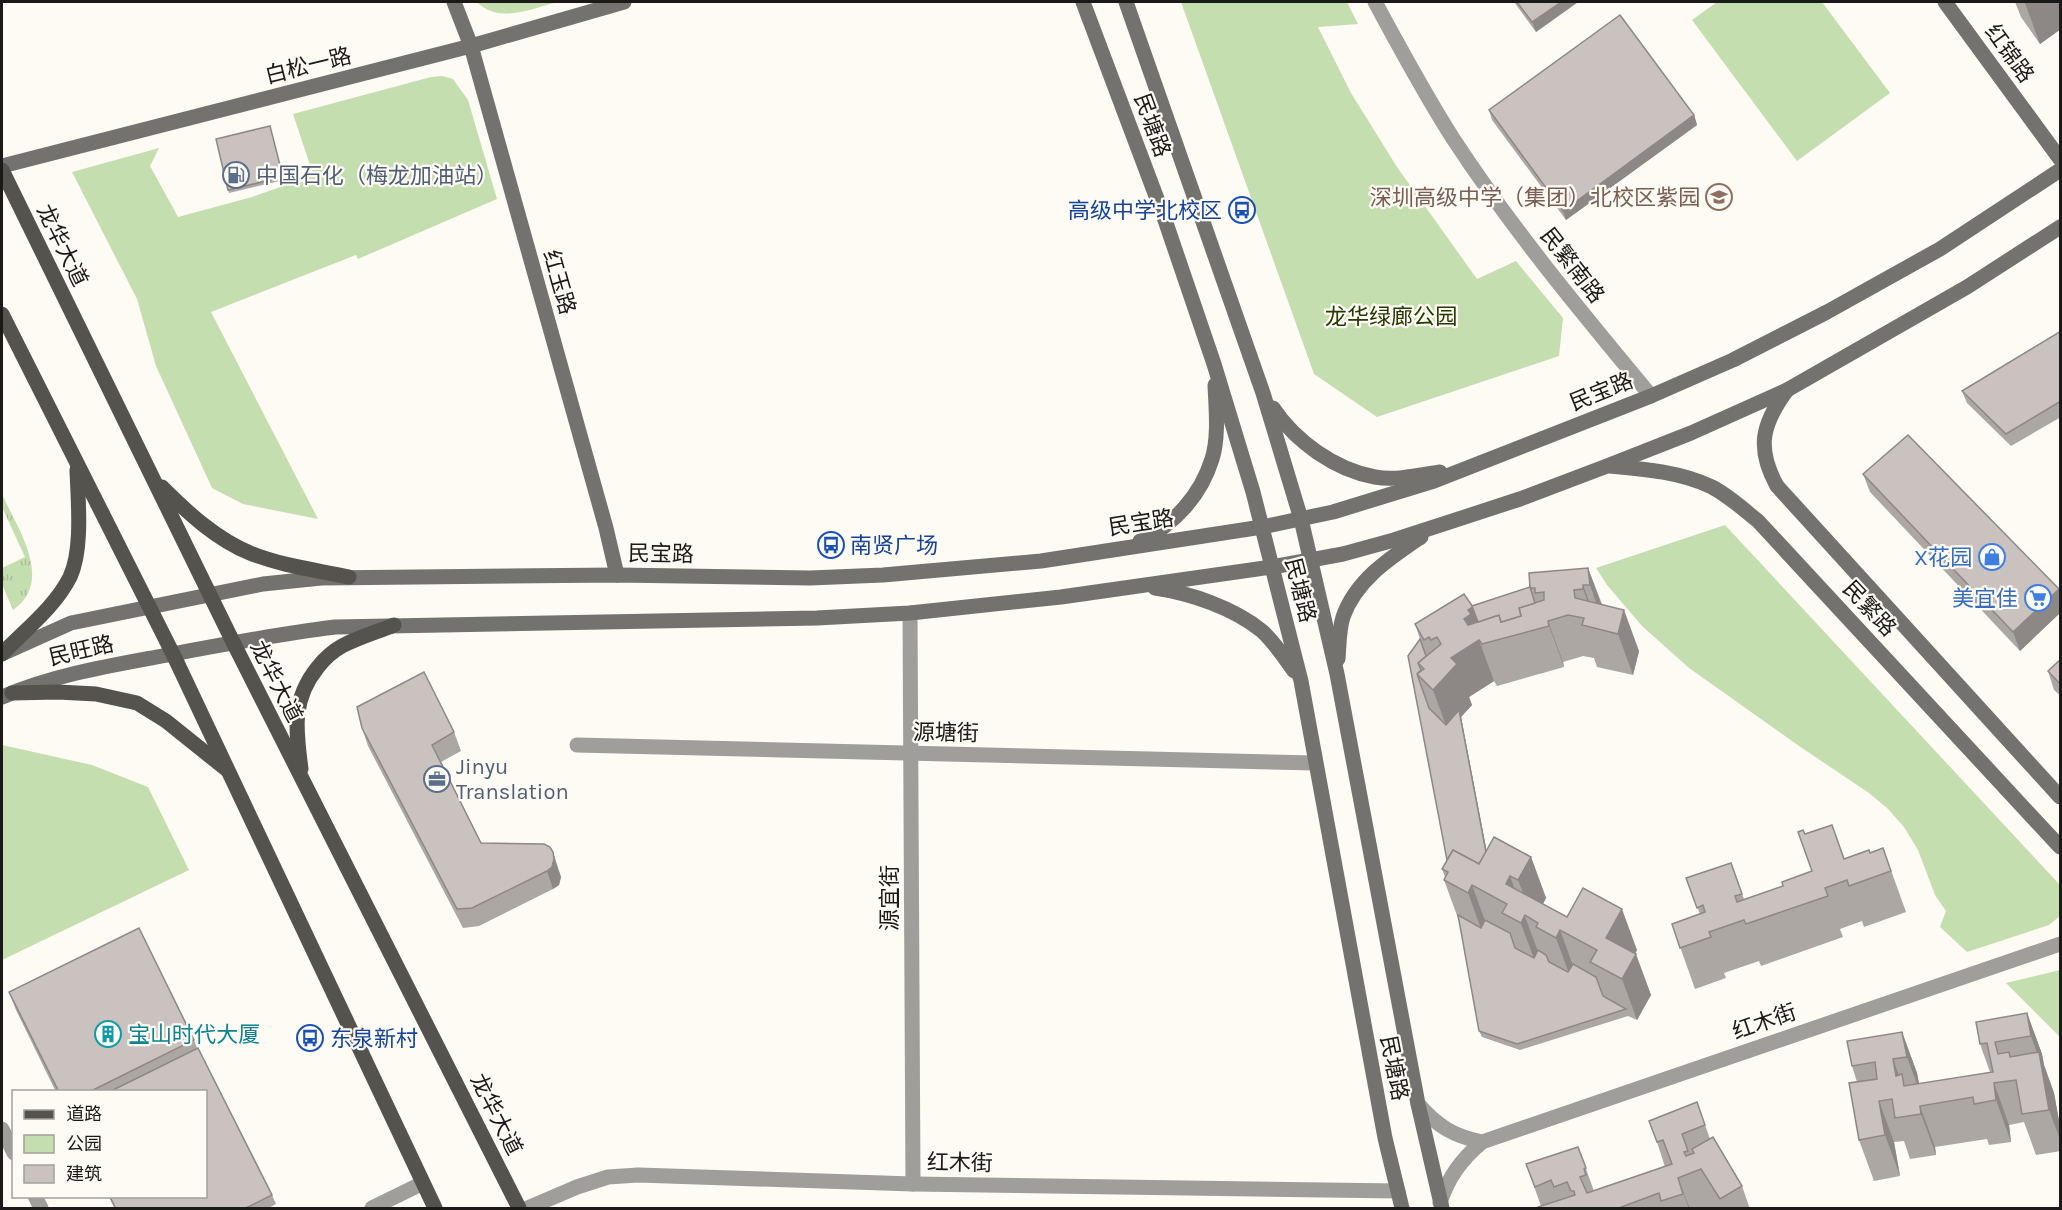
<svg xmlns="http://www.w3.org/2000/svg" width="2062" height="1210" font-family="Karla,'Noto Sans SC',sans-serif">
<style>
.grass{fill:url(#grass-tufts)}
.green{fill:#c5deb0}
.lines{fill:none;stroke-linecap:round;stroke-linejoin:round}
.street{stroke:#9f9e9b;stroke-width:15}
.secondary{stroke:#73726e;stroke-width:15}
.primary{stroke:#55534e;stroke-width:15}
.wall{fill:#ada7a4}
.shaded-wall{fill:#8d8886}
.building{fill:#c9c2bf;stroke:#8d8886;stroke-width:1.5}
.labels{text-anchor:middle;stroke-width:4.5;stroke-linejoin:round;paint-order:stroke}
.street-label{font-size:22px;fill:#1b1a18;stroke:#fefaf4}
.service-label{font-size:22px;fill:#4e5e75;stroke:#fefaf4;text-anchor:start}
.education-label{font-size:22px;fill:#785e54;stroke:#fefaf4;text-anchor:end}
.transit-label{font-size:22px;fill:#164399;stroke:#fefaf4;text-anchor:start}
.park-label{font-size:22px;fill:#223a02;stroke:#fefaf4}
.shop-label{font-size:22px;fill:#366cbe;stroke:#fefaf4;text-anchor:end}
.culture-label{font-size:22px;fill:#0d838f;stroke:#fefaf4;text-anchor:start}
</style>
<defs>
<pattern id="grass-tufts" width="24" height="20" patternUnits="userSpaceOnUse" patternTransform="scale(1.5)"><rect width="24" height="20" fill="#c5deb0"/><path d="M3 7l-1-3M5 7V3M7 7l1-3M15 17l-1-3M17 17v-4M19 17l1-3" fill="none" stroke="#a9be97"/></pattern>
</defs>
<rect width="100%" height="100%" fill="#fefaf4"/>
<path class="grass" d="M2,494C17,528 55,581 13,610L2,584V568L25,557L2,507Z"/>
<g class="green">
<path d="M477,2H557C531,9 499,24 477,2Z"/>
<path d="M1181,2H1347L1358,24L1318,27L1351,93L1397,167L1477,279L1516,261L1563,318L1559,356L1377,417L1314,374Z"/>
<path d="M1717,2H1822L1890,93L1797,161L1692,20Z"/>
<path d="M442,76L453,79L468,100L497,199L358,259L356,255L211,312L318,519L243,504L212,488L156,366L137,299L72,172L159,148L150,166L178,217L252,197L309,177L312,171L293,114L431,77Z"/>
<path d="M1725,525L2060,885V916L2049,925L1967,952L1940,927L1946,911L1935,895L1918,850L1904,827L1888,809L1869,793L1799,746L1689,668L1642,626L1607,585L1596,568Z"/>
<path d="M2,745L92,765L148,787L189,870L2,960Z"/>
<path d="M2060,970V1037L2006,983Z"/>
</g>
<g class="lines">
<g class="street">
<path d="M1375,2C1400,48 1425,95 1454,140C1513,230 1582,313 1651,396"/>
<path d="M910,613L913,1184"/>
<path d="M577,745L1315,763"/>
<path d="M1418,1104C1438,1127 1454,1136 1482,1142"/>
<path d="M2,1129L14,1153"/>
<path d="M35,1196L41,1208"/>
<path d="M1440,1203C1448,1177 1462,1159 1482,1142L2060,944"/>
<path d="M372,1208L423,1183"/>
<path d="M528,1208L577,1187L608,1177L638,1175L913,1184L1398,1191"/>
</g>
<g class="secondary">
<path d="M454,2L471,46L606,528L617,575"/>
<path d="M1083,2L1165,220L1214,364L1253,492L1301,681L1385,1138L1402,1208"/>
<path d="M1126,2L1263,393L1301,519L1337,674L1418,1104L1442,1208"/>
<path d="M1945,2L2060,159"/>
<path d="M2,166L471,46L624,2"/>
<path d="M1787,390C1762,424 1756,448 1777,486L2060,797"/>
<path d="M1273,408C1295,441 1335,470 1375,477C1396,481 1419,475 1440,472"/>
<path d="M1610,466C1644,469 1681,472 1712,487C1729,496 1743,509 1758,521L2060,847"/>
<path d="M1140,541C1174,525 1201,495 1212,459C1219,437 1216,409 1215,385"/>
<path d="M1155,588C1190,593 1234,608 1262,631C1275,643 1284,657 1294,671"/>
<path d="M4,653L71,623L263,584L321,578L617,575L810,578L883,575L1041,561L1262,527L1333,512L1434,481L1651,396L1733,360L1827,312L1940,249L2060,170"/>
<path d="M1338,659C1339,646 1339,629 1343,617C1356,580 1390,558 1421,537"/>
<path d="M2,697C53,675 108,666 162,656C220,645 277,634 335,627L817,618L910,613L1061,597L1272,567L1343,554L1394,540L1520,499L1607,466L1691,433L1787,390L1967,287L2060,227"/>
</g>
<g class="primary">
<path d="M2,170L233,642L519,1208"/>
<path d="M2,314L173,654L435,1208"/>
<path d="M162,487C188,513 216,539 250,553C282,566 316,570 349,577"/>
<path d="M2,654C25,630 55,607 70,577C83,549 78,501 77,470"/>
<path d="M12,693L58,692L96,694L137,703L166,721L226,769"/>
<path d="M301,769C296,730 291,700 318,667C325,658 333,651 342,646C359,637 377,632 394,625"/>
</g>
</g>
<g class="wall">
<path d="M1514,2H1578L1536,32Z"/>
<path d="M2015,2H2061V29L2040,44L2021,17Z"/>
<path d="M1489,110L1694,115L1697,125L1566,220L1492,120Z"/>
<path d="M271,130L284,180L229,193L228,190Z"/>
<path d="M2061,331V417L2011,446L1967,403L1962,391Z"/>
<path d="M1863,474L2059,589L2061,593V612L2020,651L1870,492Z"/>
<path d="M1588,568L1602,604L1639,651L1633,675L1597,667L1594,658L1583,656L1563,662L1564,667L1497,686L1494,681L1469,697L1472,705L1461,717L1486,850L1531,857L1546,898L1543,904L1567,917L1637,950L1635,954L1651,995L1637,1020L1628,1016L1520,1050L1482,1037L1479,1031L1459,921L1444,880L1445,877L1442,869L1447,860L1408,656L1420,639L1415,624Z"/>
<path d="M2061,659V696L2054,690L2048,671Z"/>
<path d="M362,728L454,732L461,751L441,762L481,843L559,871L561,877L559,885L553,889L479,926L463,928L368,746Z"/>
<path d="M1805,834L1844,859L1870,853L1883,848L1906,912L1864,927L1862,921L1840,929L1843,937L1761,966L1759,961L1724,973L1726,978L1695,989L1672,924L1700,914L1686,878L1731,863L1744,899L1783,886L1812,871Z"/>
<path d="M9,992L194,1040L197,1048L272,1195L276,1204L267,1209H115L109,1197H206V1092H56L16,1010Z"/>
<path d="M2027,1013L2042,1054L2044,1065L2054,1093L2061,1132V1151L2036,1155L2024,1122L2009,1125L2011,1142L1989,1145L1987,1139L1935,1147L1936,1155L1910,1159L1904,1141L1894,1142L1900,1176L1874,1181L1859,1140L1857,1082L1852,1066L1902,1032L1917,1073L1919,1084L1990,1072L1980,1044Z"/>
<path d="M1697,1102L1710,1139L1742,1186L1750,1209H1538L1541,1206L1526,1164L1578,1147L1594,1191L1665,1167L1657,1142Z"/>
</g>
<g class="shaded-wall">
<path d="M1561,2H1578L1536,32L1532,22Z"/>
<path d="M2027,2H2061V29L2040,44L2025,3Z"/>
<path d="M1694,115L1697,125L1566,220L1563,211Z"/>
<path d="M1588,568L1603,609L1604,626L1590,585Z"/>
<path d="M1583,585L1598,626V630L1583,589Z"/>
<path d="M2059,589L2061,593V612L2020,651L2013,632Z"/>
<path d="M1473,607L1486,643L1479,640L1494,681L1469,697L1472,705L1461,717L1494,889L1448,731L1433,690L1451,658L1464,619L1468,610Z"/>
<path d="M1624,610L1639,651L1633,675L1618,634Z"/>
<path d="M1548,621L1563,662L1564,667L1549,626Z"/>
<path d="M553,852L559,871L561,877L559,885L553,889L547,871Z"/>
<path d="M1531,857L1546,898L1534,920H1533L1518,880Z"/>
<path d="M1510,876L1540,957L1536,964L1506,884Z"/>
<path d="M1472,885L1487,926L1483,934L1468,893Z"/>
<path d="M1622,909L1637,950L1623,975L1606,938Z"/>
<path d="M1560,930L1575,971L1571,979L1556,938Z"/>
<path d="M1636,954L1651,995L1637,1020L1622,979Z"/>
<path d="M2027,1013L2042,1054L2044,1065L2054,1093L2061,1132V1142L2049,1110L2041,1064L2031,1036Z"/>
<path d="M1902,1032L1917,1073L1922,1098L1907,1057Z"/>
<path d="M1893,1059L1908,1100L1911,1117L1896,1076Z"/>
<path d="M1994,1083L2009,1125L2011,1142L1996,1100Z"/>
<path d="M1879,1101L1894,1142L1900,1176L1885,1135Z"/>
<path d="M1920,1106L1935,1147L1936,1155L1921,1114Z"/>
<path d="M1678,1178L1690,1209H1689Z"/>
</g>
<g class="building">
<path d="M1517,2H1561L1532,22Z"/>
<path d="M1620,15L1694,115L1563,211L1489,110Z"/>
<path d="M270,126L283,177L228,190L216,139Z"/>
<path d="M2061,331V401L2006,434L1962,391Z"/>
<path d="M1908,435L2059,589L2013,632L1863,474Z"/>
<path d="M1588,568L1590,585H1583V589L1574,590L1575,598L1624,610L1618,634L1582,625L1584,618L1568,615L1548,621L1549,626L1482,644L1479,640L1451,658L1457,664L1433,690L1417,674L1424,669L1418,663L1441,644L1437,637L1431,640L1429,637L1424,640L1415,624L1464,594L1473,607L1468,610L1471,614L1464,619L1468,625L1499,615L1501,622L1521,616L1519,608L1544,600V592L1535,593V588H1530L1529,573Z"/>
<path d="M1530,587L1535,603L1519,608L1521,616L1501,622L1499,615L1478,622L1472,606Z"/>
<path d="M1420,639L1426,656L1418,663L1421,670L1417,674L1429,708L1446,725L1459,710L1486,852L1479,864L1453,850L1447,860L1408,656Z"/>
<path d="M2061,659V685L2048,671Z"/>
<path d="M424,672L454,732L432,745L481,843L544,844L550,847L553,852L554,859L552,867L547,871L472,908L457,909L362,728L357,707Z"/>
<path d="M1832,825L1844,859L1869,850L1870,853L1883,848L1891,871L1849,886L1847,880L1825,888L1828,896L1746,924L1744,920L1709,932L1711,937L1680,948L1672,924L1705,912L1703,905L1697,908L1686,878L1731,863L1742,894L1735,896L1737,902L1783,886L1782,882L1812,871L1798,832L1803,830L1805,834Z"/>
<path d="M1494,837L1531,857L1518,880L1510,876L1506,884L1567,917L1583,888L1622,909L1606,938L1636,954L1622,979L1590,962L1597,950L1560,930L1556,938L1536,927L1538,923L1525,915L1521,923L1502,913L1507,904L1472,885L1468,893L1444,880L1448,872L1442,869L1453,850L1479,864Z"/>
<path d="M1458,915L1481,928L1485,920L1510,933L1515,948L1534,958L1538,950L1546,955L1549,962L1568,972L1573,964L1596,977L1603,996L1626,1009L1517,1044L1479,1031Z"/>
<path d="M139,928L194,1040L89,1092H59L9,992Z"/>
<path d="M2027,1013L2031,1036L1995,1042L1998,1054L2009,1052L2010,1057L2039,1052L2049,1110L2022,1114L2016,1080L1994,1083L1996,1100L1974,1104L1973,1097L1920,1106L1921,1114L1895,1118L1892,1099L1879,1101L1885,1135L1859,1140L1849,1083L1877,1079L1875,1062L1852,1066L1847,1041L1902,1032L1907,1057L1893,1059L1896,1076L1902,1074L1904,1086L1993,1072L1987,1043L1980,1044L1976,1022Z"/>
<path d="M198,1048L272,1195L244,1209H116L110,1197H206V1092H109Z"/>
<path d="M1697,1102L1705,1125L1682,1134L1688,1151L1684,1152L1686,1156L1694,1153L1692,1149L1713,1137L1742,1186L1720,1199L1701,1169L1678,1178L1683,1194L1661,1201L1659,1193L1616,1209H1538V1207L1575,1195L1574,1191H1571L1567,1182L1554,1187L1551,1180L1535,1187L1526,1164L1578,1147L1586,1168L1584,1169L1586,1175L1580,1177L1587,1193L1672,1164L1663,1140L1657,1142L1649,1121Z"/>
</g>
<defs>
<symbol id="fuel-ring" viewBox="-11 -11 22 22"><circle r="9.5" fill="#fefaf4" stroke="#5c6f8a" stroke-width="1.5"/><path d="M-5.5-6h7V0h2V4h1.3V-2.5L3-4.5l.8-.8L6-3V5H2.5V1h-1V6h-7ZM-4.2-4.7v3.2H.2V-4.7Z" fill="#5c6f8a"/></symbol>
<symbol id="school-ring" viewBox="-11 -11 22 22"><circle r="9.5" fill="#fefaf4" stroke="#8d6e63" stroke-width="1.5"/><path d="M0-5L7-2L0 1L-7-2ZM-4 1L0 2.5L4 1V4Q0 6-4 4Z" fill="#8d6e63"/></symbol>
<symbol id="bus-ring" viewBox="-11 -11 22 22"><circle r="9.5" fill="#fefaf4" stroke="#1a4fb4" stroke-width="1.5"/><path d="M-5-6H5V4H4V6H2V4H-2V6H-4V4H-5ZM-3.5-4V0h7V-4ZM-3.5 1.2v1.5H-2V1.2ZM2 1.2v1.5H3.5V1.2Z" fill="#1a4fb4"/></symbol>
<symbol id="shop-ring" viewBox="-11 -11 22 22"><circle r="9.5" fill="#fefaf4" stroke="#3f7fe0" stroke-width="1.5"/><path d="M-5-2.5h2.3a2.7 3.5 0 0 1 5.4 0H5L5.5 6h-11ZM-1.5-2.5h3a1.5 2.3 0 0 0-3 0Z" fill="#3f7fe0"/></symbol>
<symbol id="supermarket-ring" viewBox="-11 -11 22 22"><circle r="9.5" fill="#fefaf4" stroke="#3f7fe0" stroke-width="1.5"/><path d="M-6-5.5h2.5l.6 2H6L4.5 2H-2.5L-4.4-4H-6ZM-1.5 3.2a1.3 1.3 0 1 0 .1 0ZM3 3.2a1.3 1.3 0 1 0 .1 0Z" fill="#3f7fe0"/></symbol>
<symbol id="office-ring" viewBox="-11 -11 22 22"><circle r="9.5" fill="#fefaf4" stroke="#5c6f8a" stroke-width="1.5"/><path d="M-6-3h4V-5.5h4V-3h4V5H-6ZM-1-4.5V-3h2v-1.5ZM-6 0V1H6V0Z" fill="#5c6f8a"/></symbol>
<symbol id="building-ring" viewBox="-11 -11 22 22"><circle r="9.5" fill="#fefaf4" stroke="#0f9aa8" stroke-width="1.5"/><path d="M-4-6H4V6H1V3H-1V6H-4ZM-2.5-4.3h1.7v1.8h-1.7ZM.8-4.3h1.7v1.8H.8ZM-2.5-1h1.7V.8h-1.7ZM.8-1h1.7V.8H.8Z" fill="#0f9aa8"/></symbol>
</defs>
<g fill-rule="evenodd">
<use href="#fuel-ring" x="221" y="160" width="30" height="30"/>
<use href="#school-ring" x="1704" y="182" width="30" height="30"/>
<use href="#bus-ring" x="1227" y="195" width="30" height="30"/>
<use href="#bus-ring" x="816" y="530" width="30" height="30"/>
<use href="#shop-ring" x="1977" y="542" width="30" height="30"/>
<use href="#supermarket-ring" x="2023" y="583" width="30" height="30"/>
<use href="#office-ring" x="422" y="764" width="30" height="30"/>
<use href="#building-ring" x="93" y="1019" width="30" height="30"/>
<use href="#bus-ring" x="295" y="1023" width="30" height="30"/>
</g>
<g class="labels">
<g class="street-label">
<text transform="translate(2010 53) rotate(54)" y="8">红锦路</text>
<text transform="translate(308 65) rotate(-14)" y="8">白松一路</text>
<text transform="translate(1153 125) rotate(70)" y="8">民塘路</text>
<text transform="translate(63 245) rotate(64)" y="8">龙华大道</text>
<text transform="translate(1573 265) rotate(52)" y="8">民繁南路</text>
<text transform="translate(560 282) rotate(74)" y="8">红玉路</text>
<text transform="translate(1601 391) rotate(-22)" y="8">民宝路</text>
<text transform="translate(1141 522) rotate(-9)" y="8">民宝路</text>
<text transform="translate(661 553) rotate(1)" y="8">民宝路</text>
<text transform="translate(1301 590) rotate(76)" y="8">民塘路</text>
<text transform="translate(1870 608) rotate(47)" y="8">民繁路</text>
<text transform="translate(81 650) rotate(-13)" y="8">民旺路</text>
<text transform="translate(277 681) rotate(63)" y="8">龙华大道</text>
<text transform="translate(946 732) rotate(1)" y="8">源塘街</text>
<text transform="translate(889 898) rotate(-90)" y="8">源宜街</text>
<text transform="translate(1764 1021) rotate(-19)" y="8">红木街</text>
<text transform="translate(1395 1068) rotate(79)" y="8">民塘路</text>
<text transform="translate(497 1114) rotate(63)" y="8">龙华大道</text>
<text transform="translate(960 1162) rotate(1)" y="8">红木街</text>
</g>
<g class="service-label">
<text x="256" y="183">中国石化（梅龙加油站）</text>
<text x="456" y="774">Jinyu<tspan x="456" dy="25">Translation</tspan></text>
</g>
<g class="education-label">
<text x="1700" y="205">深圳高级中学（集团）北校区紫园</text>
</g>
<g class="transit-label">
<text x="1222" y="218" text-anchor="end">高级中学北校区</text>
<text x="850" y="553">南贤广场</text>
<text x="330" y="1046">东泉新村</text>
</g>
<g class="park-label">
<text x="1391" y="324">龙华绿廊公园</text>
</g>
<g class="shop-label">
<text x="1972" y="565">X花园</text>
<text x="2018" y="606">美宜佳</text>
</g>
<g class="culture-label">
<text x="128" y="1042">宝山时代大厦</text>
</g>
</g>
<rect width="2062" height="1210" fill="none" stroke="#1b1a18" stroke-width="6"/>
<rect x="12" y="1090" width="195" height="108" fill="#fefaf4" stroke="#a3a09c" stroke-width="1.5"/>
<rect x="24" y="1110" width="30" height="9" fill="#55534e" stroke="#a3a09c" stroke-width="1.5"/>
<text x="66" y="1120" font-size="18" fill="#1b1a18">道路</text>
<rect x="24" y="1135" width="30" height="18" fill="#c5deb0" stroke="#a3a09c" stroke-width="1.5"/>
<text x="66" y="1150" font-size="18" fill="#1b1a18">公园</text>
<rect x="24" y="1165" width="30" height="18" fill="#c9c2bf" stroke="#a3a09c" stroke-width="1.5"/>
<text x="66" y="1180" font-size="18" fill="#1b1a18">建筑</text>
</svg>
